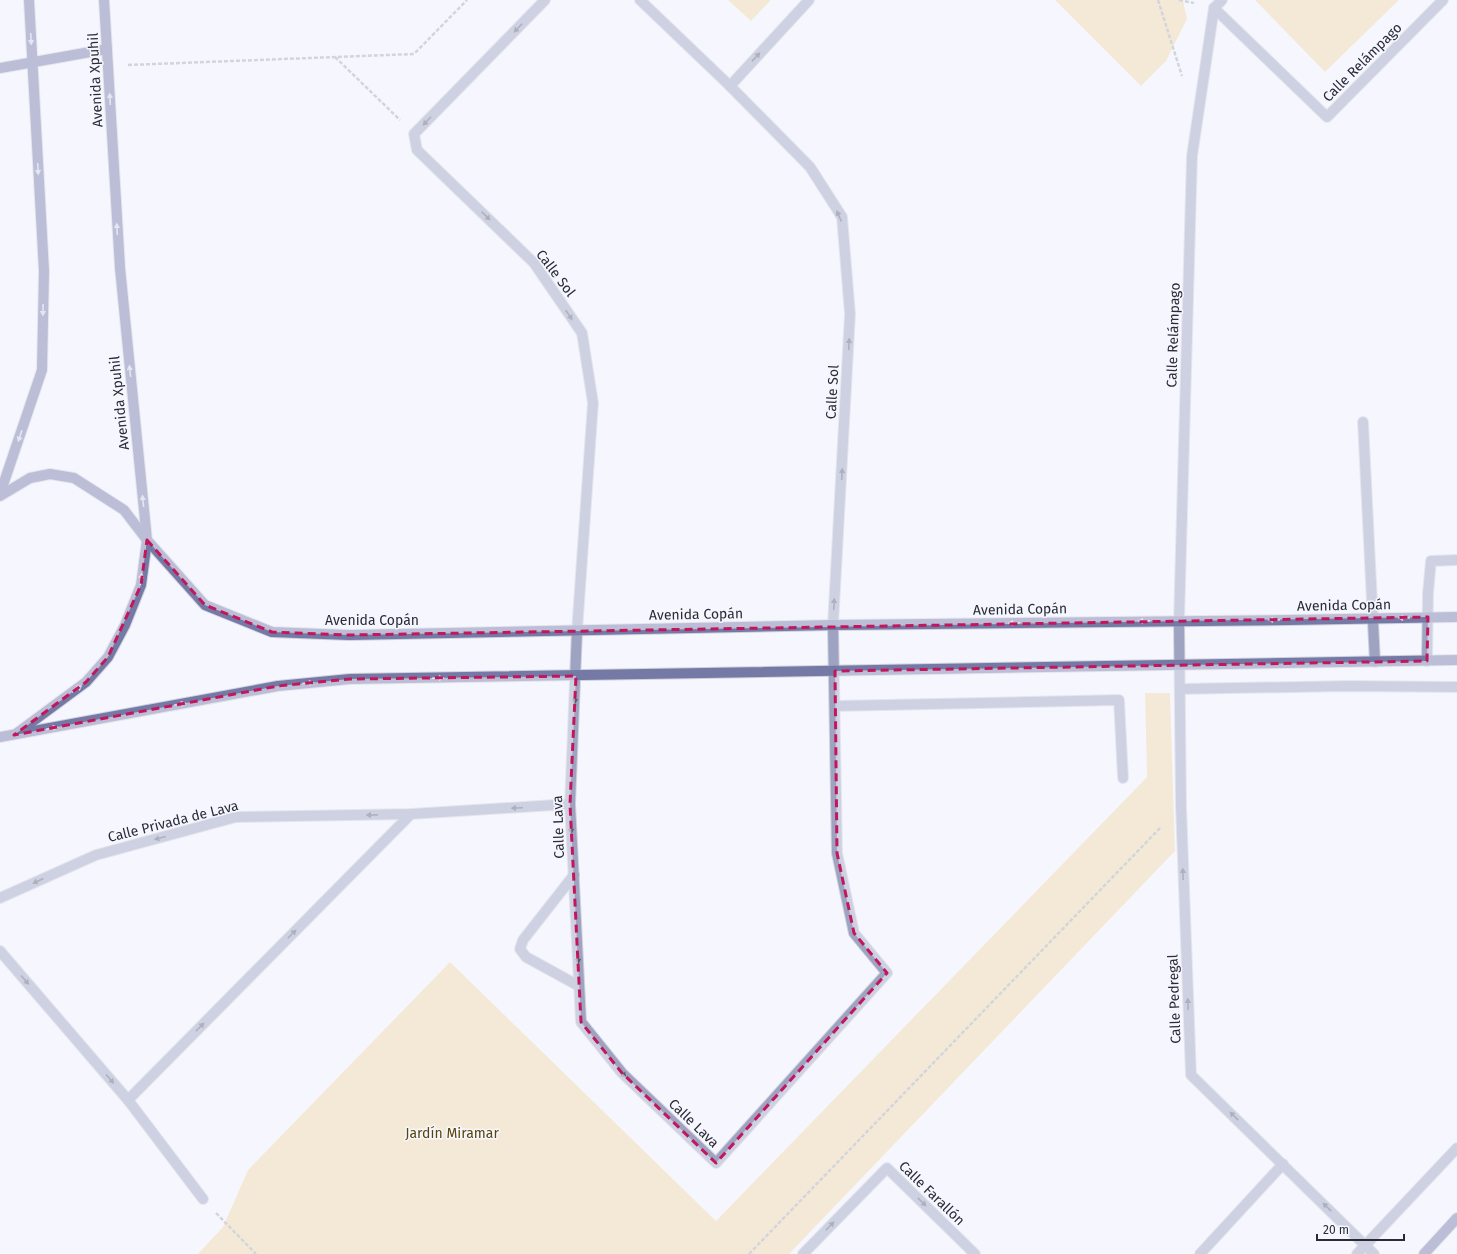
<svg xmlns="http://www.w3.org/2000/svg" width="1457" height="1254" font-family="'Fira Sans',sans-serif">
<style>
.green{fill:#f0d8a7}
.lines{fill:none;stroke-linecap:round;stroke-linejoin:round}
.lane-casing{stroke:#d1d2da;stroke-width:12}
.street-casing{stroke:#d1d2da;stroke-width:12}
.secondary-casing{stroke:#d1d2da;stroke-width:12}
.path{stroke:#aaabb4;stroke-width:2.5;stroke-dasharray:4 2;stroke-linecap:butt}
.lane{stroke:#9ea3c2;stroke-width:10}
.street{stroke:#9ea3c2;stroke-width:10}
.secondary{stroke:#7479a6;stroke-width:10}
.oneway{fill:#585b6f}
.oneway2{fill:#cfd1e4}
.marked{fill:none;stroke:#c2185b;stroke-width:3;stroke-dasharray:8 5;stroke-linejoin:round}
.labels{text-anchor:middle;stroke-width:3;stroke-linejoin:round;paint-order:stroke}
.street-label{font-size:14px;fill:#292b37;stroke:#f6f7fe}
.park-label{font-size:14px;fill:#5b4407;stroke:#f6f7fe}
</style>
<rect width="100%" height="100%" fill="#f6f7fe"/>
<g class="green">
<path d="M728,0H771L751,21Z"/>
<path d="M1055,0H1183L1187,19L1166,61L1141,86Z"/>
<path d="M1255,0H1399L1325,72Z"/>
<path d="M1145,693H1170L1175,851L789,1254H198L223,1227L248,1170L450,962L716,1221L1147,777Z"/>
</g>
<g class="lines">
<defs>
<g id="lane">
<path d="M1180,689L1348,686L1457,687"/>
<path d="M835,706L1119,700L1123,778"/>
<path d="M574,875L523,940L520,949L526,957L579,986"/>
<path d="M1200,1254L1283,1164"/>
<path d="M1357,1254L1457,1148"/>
</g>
<g id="street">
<path d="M545,0L414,134L417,150L534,263L582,333L593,403L577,631L570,804L581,1022L622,1073L716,1163L887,973L854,933L837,853L833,625L850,314L842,217L810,167L730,86L640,0"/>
<path d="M1222,0L1214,8L1327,117L1443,0"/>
<path d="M1214,8L1192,156L1179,621L1181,806L1191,1075L1374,1254"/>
<path d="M730,86L809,0"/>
<path d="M1363,422L1375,662"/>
<path d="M1427,661L1428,593L1431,561L1457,560"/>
<path d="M0,898L96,855L236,817L411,814L570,804"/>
<path d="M0,951L128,1100L411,814"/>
<path d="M128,1100L203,1199"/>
<path d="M803,1254L887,1168L975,1254"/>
</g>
<g id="secondary">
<path d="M0,68L107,49"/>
<path d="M0,494L42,370L44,271L29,0"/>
<path d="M0,496L30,478L50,474L74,478L124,510L147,540L205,605L272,632L349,635L833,625L1288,620L1457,617"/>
<path d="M17,733L86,682L108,657L125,625L141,585L147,540L120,268L104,0"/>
<path d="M0,737L278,686L350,679L1457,660"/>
<path d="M1424,1254L1457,1218"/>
</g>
</defs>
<use href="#lane" class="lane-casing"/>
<use href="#street" class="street-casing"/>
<use href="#secondary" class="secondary-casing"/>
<g class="path">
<path d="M1158,0L1182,76"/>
<path d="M1179,0L1194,3"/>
<path d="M335,57L400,120"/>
<path d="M128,65L414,54L467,0"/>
<path d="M216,1213L256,1254"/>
<path d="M749,1254L1161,827"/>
</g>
<use href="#lane" class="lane"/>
<use href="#street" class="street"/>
<use href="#secondary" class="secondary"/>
</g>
<defs><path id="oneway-solid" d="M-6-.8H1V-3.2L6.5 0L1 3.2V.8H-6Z"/></defs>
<g class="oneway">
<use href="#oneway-solid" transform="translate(518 28) rotate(134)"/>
<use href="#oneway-solid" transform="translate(756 57) rotate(-47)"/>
<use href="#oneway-solid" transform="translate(427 121) rotate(134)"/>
<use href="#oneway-solid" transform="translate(486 216) rotate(44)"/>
<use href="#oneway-solid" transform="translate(839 216) rotate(-113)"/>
<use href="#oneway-solid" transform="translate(569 315) rotate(56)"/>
<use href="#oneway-solid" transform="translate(849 344) rotate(-87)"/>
<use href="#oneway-solid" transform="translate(842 474) rotate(-87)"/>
<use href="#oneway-solid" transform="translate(834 604) rotate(-87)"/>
<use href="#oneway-solid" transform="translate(575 698) rotate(92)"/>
<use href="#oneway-solid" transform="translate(517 808) rotate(177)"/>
<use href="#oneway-solid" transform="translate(372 815) rotate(179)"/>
<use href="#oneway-solid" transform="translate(571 828) rotate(87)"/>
<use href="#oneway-solid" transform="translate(160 838) rotate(165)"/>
<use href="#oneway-solid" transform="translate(1183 874) rotate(-92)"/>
<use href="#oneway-solid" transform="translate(38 881) rotate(156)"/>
<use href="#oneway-solid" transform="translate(292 934) rotate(-45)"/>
<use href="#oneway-solid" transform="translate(578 958) rotate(87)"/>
<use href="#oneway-solid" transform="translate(25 980) rotate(49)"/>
<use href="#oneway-solid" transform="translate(1188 1004) rotate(-92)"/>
<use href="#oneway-solid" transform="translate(200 1027) rotate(-45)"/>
<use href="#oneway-solid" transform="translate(622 1073) rotate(47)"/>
<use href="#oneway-solid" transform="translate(110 1079) rotate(49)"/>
<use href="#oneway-solid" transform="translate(1234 1116) rotate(-136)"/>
<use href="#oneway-solid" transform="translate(922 1202) rotate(44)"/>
<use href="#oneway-solid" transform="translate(1327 1207) rotate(-136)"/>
<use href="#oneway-solid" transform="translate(830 1226) rotate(-46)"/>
</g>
<g class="oneway2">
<use href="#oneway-solid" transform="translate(31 39) rotate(87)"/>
<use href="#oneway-solid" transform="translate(110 99) rotate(-93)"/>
<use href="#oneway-solid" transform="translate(38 169) rotate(87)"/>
<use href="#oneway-solid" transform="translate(117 229) rotate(-93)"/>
<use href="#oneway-solid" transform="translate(43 310) rotate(91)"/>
<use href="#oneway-solid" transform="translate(130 371) rotate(-96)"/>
<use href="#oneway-solid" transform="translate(20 436) rotate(109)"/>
<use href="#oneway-solid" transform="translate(143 501) rotate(-96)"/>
<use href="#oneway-solid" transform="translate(141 579) rotate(-82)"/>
<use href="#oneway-solid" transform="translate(1404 618) rotate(179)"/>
<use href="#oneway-solid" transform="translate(1274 620) rotate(180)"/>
<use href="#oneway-solid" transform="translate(1144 621) rotate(179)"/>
<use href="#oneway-solid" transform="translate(1014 623) rotate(179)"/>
<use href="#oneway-solid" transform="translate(438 678) rotate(-1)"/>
<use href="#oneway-solid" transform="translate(308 683) rotate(-5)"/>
<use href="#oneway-solid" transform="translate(77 689) rotate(-35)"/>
<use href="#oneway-solid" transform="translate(180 704) rotate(-10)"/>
<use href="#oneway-solid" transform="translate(52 728) rotate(-11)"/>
</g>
<path d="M0 0H1457V1254H0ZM147,540L205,605L272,632L349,635L1428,617L1427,661L835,671L837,853L854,933L887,973L716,1163L622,1073L581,1022L570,804L576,676L350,679L278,686L14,735L86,682L108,657L141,585Z" fill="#f6f7fe" fill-opacity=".55" fill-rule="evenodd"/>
<path class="marked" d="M147,540L205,605L272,632L349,635L1428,617L1427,661L835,671L837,853L854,933L887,973L716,1163L622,1073L581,1022L570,804L576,676L350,679L278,686L14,735L86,682L108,657L141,585Z"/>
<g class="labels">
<g class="street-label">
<text transform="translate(1362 62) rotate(-45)" y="5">Calle Relámpago</text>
<text transform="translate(95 80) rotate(-93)" y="5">Avenida Xpuhil</text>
<text transform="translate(556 273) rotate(53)" y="5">Calle Sol</text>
<text transform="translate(1173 335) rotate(-88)" y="5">Calle Relámpago</text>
<text transform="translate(832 392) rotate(-87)" y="5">Calle Sol</text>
<text transform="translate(119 403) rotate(-96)" y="5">Avenida Xpuhil</text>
<text transform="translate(1344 605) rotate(-1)" y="5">Avenida Copán</text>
<text transform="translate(1020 609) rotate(-1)" y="5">Avenida Copán</text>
<text transform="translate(696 614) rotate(-1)" y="5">Avenida Copán</text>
<text x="372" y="625">Avenida Copán</text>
<text transform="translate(173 821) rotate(-14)" y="5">Calle Privada de Lava</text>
<text transform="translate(558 827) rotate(-92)" y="5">Calle Lava</text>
<text transform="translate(1174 999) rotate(-92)" y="5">Calle Pedregal</text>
<text transform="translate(694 1123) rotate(44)" y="5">Calle Lava</text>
<text transform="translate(932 1193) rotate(44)" y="5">Calle Farallón</text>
</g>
<g class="park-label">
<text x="452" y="1138">Jardín Miramar</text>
</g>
</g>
<path d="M1317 1234v6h87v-6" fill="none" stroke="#292b37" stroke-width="2"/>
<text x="1323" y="1234" font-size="12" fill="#292b37" stroke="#f6f7fe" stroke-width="3" paint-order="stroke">20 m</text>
</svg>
